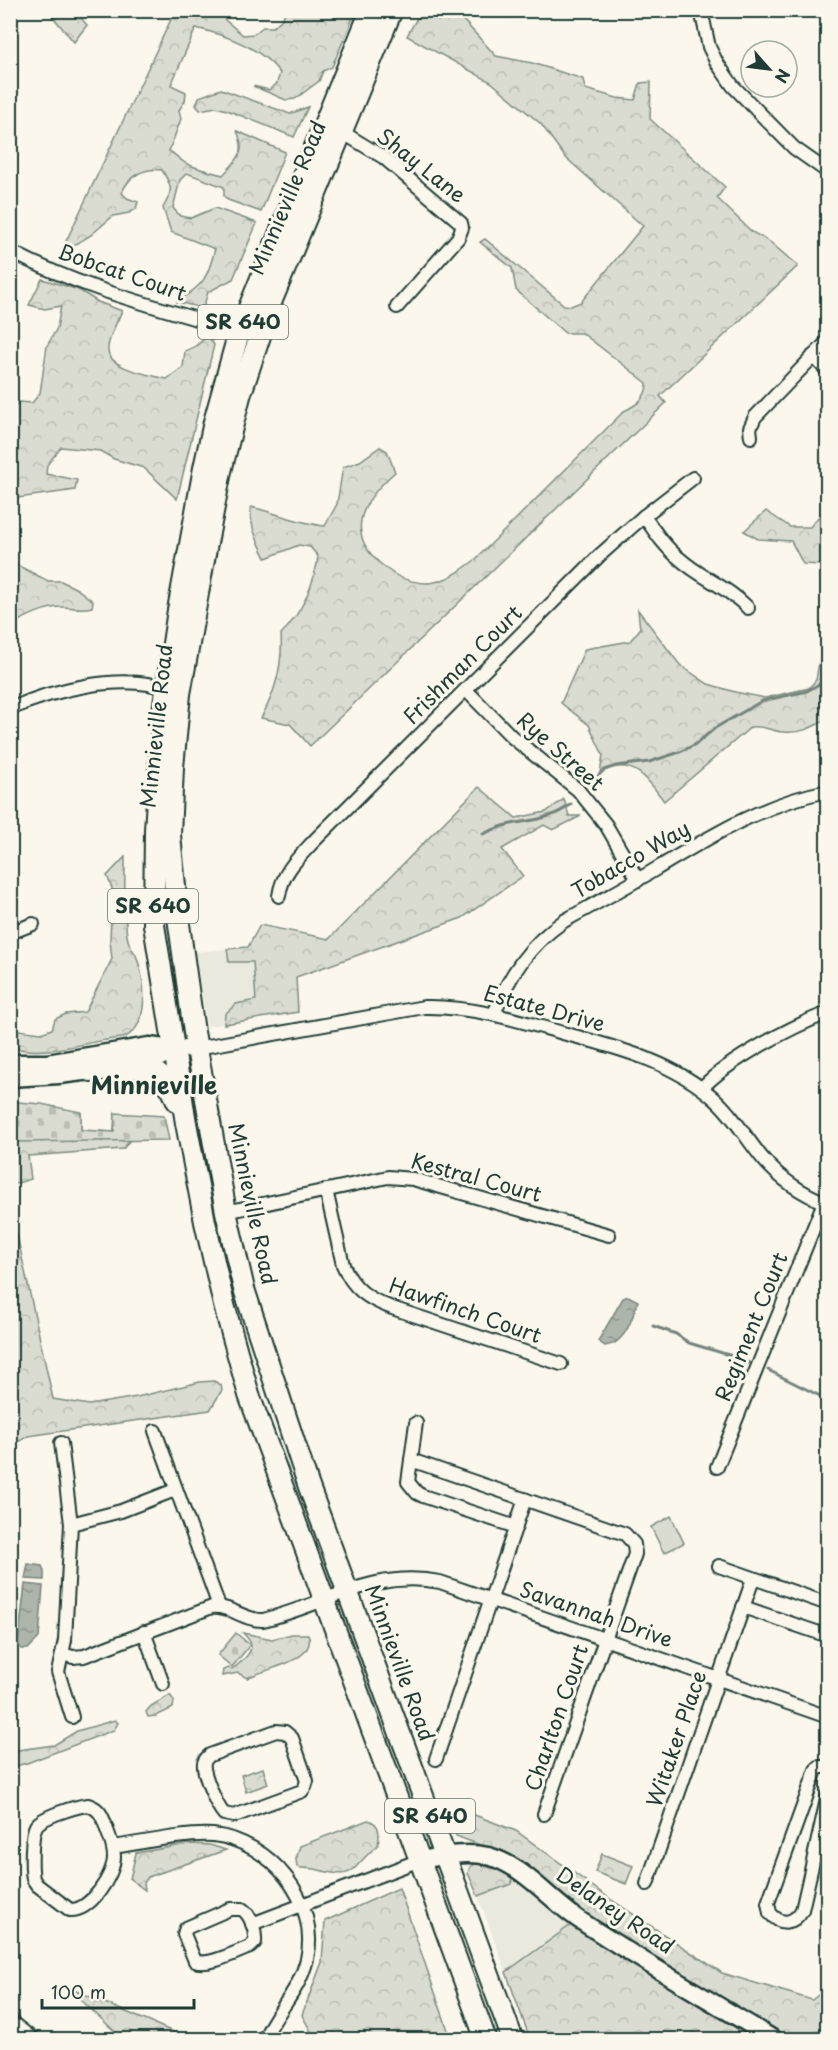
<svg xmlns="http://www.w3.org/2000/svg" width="838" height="2050" font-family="'Playpen Sans',sans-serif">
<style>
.built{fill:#eae9de}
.forest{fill:url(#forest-crowns);stroke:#7d8c82;stroke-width:1.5}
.cemetery{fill:url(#cemetery-stones);stroke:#7d8c82;stroke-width:1.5}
.garden{fill:#dbdcd1;stroke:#7d8c82;stroke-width:1.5}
.water{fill:url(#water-ripples);stroke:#74847b;stroke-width:1.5}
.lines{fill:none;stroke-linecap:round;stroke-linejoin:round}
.stream{stroke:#74847b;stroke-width:3}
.street-casing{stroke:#1f3d34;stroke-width:16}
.secondary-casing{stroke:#1f3d34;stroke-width:21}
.primary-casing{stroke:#1f3d34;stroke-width:24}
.street{stroke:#fbf7ec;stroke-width:12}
.secondary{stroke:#fbf7ec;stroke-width:16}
.primary{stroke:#fbf7ec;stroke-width:20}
.labels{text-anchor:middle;stroke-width:6;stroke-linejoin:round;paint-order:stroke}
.shield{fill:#fbf7ec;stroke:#61756b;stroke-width:1.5}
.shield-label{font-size:20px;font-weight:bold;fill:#1f3d34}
.street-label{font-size:21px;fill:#1f3d34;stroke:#fbf7ec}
.quarter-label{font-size:24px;font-weight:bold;fill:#1f3d34;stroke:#fbf7ec}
</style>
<defs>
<pattern id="forest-crowns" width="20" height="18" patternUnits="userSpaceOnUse" patternTransform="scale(1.5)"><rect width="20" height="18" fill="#dbdcd1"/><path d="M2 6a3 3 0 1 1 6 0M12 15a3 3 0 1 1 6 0" fill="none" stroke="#bcbeb4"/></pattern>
<pattern id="cemetery-stones" width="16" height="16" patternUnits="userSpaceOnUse" patternTransform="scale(1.5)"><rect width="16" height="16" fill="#dbdcd1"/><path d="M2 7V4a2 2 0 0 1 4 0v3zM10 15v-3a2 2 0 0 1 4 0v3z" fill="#bcbeb4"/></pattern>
<pattern id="water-ripples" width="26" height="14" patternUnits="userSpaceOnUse" patternTransform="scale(1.5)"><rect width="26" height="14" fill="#adb4aa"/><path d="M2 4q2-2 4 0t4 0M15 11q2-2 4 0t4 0" fill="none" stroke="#8c948b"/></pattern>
</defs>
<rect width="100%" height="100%" fill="#fbf7ec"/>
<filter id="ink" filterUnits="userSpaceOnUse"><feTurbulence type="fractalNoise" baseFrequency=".0167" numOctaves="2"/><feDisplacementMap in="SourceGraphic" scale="12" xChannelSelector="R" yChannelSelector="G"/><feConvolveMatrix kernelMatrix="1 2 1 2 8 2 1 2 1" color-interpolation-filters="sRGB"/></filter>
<g filter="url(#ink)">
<g class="built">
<path d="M227,949L230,962L253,961L256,1001L236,1004L225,1014L224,1024L207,1026L195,952Z"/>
<path d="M511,1874L574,1924L506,1972L478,1896L512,1885Z"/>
</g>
<g class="forest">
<path d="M48,11H75L87,25L74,42Z"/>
<path d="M175,11H190L211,17L220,11L225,20L243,35L254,34L263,27H273L282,19L286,11H356L332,67L323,71L319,81L295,99L286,100L253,86L269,90L277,83L280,73C262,48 225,35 196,28L171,85L186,92L185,101L179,110L181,119L169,151C175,154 179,159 185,163C197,169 210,172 223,175C238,158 247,154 237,131L285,152L261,212L228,200L224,196V187L187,173L180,180L173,208L180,216L191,218L215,208L257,223L233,279L208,292L203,308L177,302C205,283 206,281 215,249L171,232L163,208C173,190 173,188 162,170C144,167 128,176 122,193L127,198L138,202L136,209L129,213L113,216L91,235L60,254Z"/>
<path d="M425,11L462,19L496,56L532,63L583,79L585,89L617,98L635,100L640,83L651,82L650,119L725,187L717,198L752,232L770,242L798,266L660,396L666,403L310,746L290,724L261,718C275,693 283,663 281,634C301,615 315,583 318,556L310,547L299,545L266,558C258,541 249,526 251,507C276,513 299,523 325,526L337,504L343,467L360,461L380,447L387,451L395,472C357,505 343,539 391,572C402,580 421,585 435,582C450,579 463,569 475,560L624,411C637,405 647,398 647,383L582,333H565L516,290L512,268L480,242L485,239L564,305L571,306L581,302L643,226L565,157L541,124L491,82L407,36L417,18Z"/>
<path d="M221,89L290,114L308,107L294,137L227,110L216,107L200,110L196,105L199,97Z"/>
<path d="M42,279L79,290L98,302L122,311C117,322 109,336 108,347C105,369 152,375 167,379L183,367L185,351L194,347L208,336L214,345L177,499L144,468L114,459L100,451L61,447L47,465L46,474L77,480L75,490L11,499V410L19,402L32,403L40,393L47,346L57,328L61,306L45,309L29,305Z"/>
<path d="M766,511L790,527H810L821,514L827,517V569L823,565L803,564L791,541L758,539L744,531Z"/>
<path d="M11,562L48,581H61L77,589L93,601L92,607C80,610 73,607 62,607C44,607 26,617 11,625Z"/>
<path d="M638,610L680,665L708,684L735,692L765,698L809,688L816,680L827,614V654L823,667L827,678V719C813,727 801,734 783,732C771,731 763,725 751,727L664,801C647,778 631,755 600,773L603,755L589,725L561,703L585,649L630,641L640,629Z"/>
<path d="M479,787L516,818L546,812L564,799L569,816H581L553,830L544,825L502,849L523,876L462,918L296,977L298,1012L224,1024L225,1014L236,1004L256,1000L253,962H229L227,949L248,947L260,925L329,939Z"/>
<path d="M125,857C125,879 124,901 126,923C126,930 127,939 130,946C132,950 136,953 137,958C145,981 151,1027 123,1038C86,1040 47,1058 11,1047V1029L41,1033L52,1029L55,1019L66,1014L85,1012L112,959L110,941L112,888L107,876Z"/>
<path d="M10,1097L18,1102L16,1141L62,1111L81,1112V1130L114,1132L115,1113L134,1135L123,1149L28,1156L31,1179L11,1185Z"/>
<path d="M10,1203L53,1399L89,1405L137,1397L200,1382L214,1381L221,1385L222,1390L210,1410L28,1436L18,1442L11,1453Z"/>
<path d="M243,1633L272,1639L292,1634H308C319,1661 264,1669 247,1678L238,1673L222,1676L223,1670L228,1668L232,1669C238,1665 252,1654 251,1646C251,1642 246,1636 243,1633Z"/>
<path d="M170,1695L174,1701L173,1708L156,1716L148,1717L146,1712L151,1706Z"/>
<path d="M115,1720L118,1723L114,1730L27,1763L11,1767V1751L54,1745L77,1731Z"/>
<path d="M263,1768L268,1784L246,1792L241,1775Z"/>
<path d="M446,1804L516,1831L613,1901L722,1973L812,2000L827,1988V2039H530L506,1972L586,1914L533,1871L506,1855L456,1836Z"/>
<path d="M368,1820C380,1823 380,1834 378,1845C348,1870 358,1881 315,1869C309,1868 303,1869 297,1867L296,1859L300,1846Z"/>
<path d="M189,1844L210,1845L226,1850L148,1877L144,1883L145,1890L130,1879L136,1853Z"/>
<path d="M602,1854L633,1866L626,1884L595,1872Z"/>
<path d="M477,1862L491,1865L511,1874L512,1884L478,1896L468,1873L470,1867Z"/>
<path d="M399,1888L451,2039H315L302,2015L322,1962L325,1921Z"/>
<path d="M67,1987L190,2039H123Z"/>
</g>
<g class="cemetery">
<path d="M18,1102L41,1104L81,1112V1130L114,1132L115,1113L164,1116L169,1140L16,1142Z"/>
<path d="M236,1633L250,1645L232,1667L218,1655Z"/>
</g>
<path class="garden" d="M671,1516L684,1543L664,1553L651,1527Z"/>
<g class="water">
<path d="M628,1296L638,1301C632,1318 626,1344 605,1346L598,1341L623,1298Z"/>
<path d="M28,1564L42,1566L44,1571V1580L25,1579Z"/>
<path d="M25,1584L43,1586L39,1638L28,1649H21L18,1644Z"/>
</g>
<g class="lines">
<g class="stream">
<path d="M589,785L604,770L616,766L649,762L680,752L696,744L715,728L762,701L807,691L821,683L826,676"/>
<path d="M483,834C492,830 502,826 511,824C533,820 553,819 571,804"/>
<path d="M653,1326L676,1334L689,1343L729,1355L749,1363"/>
<path d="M768,1370L828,1400"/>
</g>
<defs>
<g id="street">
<path d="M701,10L709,47L717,63L733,86L794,148L828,172"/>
<path d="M337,129L383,157L461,223L462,228L458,238L397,307"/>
<path d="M10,251C83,290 166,309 244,333"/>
<path d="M813,356L828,371"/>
<path d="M751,437L750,428L755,417L828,341"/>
<path d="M644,516C655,532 665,547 680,559C701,578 728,587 748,608"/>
<path d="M466,690L512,737L578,790L606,825L638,880"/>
<path d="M10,709C55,689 123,672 171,690"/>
<path d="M279,896C282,872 299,857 315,840L600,555L644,516L693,478"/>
<path d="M10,933L33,924"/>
<path d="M494,1014C509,975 529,945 564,921C595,904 626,887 656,869C711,836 764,803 828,791"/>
<path d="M197,1048L424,1007C472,1006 517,1020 563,1033C617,1048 673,1061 716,1100C735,1117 747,1140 764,1160C781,1180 803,1194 828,1204"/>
<path d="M702,1088C727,1061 792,1026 828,1013"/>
<path d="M326,1190L343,1265C353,1289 368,1299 392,1308L561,1364"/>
<path d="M226,1212L388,1177L413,1179L609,1235"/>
<path d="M416,1423L408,1482L417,1493L423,1496L516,1527"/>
<path d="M155,1431L219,1606"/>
<path d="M61,1443L71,1524"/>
<path d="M411,1460L625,1534L634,1544L635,1554L544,1814"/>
<path d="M717,1467L824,1202"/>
<path d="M175,1490L121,1511L71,1524L65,1640L62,1654L73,1657L84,1656L212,1607C230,1605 245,1621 263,1620C326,1605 372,1569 440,1582L828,1717"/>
<path d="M719,1566L828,1604"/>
<path d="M743,1607L828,1636"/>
<path d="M144,1632L163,1684"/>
<path d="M62,1654L58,1672L72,1717"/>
<path d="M276,1731L285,1732L292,1738L307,1781L305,1787L302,1791L234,1816L224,1814C217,1807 202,1772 204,1763C205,1759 207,1758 210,1755Z"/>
<path d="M436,1759L525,1499"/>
<path d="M828,1767H819L816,1770L768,1903L770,1913C781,1926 794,1924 802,1910L828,1795"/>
<path d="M88,1805C101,1809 103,1818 107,1830C110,1838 114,1847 114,1857C114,1876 90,1911 70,1910L37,1885L33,1879C31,1868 31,1835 36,1826C41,1817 77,1806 88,1805Z"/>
<path d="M113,1847C141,1843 186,1833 213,1835C270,1841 320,1901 307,1959C298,1995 276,2010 264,2040"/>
<path d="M647,1884L753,1579"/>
<path d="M230,1909H242C251,1915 256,1931 255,1942L250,1947C236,1952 208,1967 195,1961L184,1934L186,1928Z"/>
<path d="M252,1924L420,1860"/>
<path d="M10,2021L34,2040"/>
</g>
<g id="secondary">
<path d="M10,1063H47L149,1046L173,1049L197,1048"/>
<path d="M10,1078L59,1075L91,1071L159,1058L173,1049"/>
<path d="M420,1860C442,1856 466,1851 488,1856C525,1866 550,1901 581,1921C644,1963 710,2000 775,2040"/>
</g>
<g id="primary">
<path d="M371,10L239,332L214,422L204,468L178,610L163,711L155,830L154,925L186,1123L205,1222L224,1305L249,1395L486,2040"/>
<path d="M392,10L272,300L240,396L221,471L207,543L180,694L173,767L170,835L178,917L194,1032L226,1212L244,1289L309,1487L513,2040"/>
<path d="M91,1071C130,1069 160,1056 177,1101"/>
</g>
</defs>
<use href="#street" class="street-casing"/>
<use href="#secondary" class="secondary-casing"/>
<use href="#primary" class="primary-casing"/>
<use href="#street" class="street"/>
<use href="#secondary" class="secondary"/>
<use href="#primary" class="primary"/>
</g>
</g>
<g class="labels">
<g class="shield">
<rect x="198" y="305" width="90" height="34" rx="4.5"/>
<rect x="108" y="889" width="90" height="34" rx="4.5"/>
<rect x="385" y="1799" width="90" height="34" rx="4.5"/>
</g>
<g class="shield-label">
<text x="243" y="329">SR 640</text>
<text x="153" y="913">SR 640</text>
<text x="430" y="1823">SR 640</text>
</g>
<g class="street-label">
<text transform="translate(421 166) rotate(38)" y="7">Shay Lane</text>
<text transform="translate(288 198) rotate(-67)" y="7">Minnieville Road</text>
<text transform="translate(122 273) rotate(19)" y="7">Bobcat Court</text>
<text transform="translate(463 665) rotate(-45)" y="7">Frishman Court</text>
<text transform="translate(157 726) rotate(-84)" y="7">Minnieville Road</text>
<text transform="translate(560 752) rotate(41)" y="7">Rye Street</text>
<text transform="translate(631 860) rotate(-30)" y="7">Tobacco Way</text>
<text transform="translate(544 1009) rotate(15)" y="7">Estate Drive</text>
<text transform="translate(476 1178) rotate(15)" y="7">Kestral Court</text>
<text transform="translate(252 1204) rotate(78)" y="7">Minnieville Road</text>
<text transform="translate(465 1311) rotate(19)" y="7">Hawfinch Court</text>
<text transform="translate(752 1327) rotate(-68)" y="7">Regiment Court</text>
<text transform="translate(596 1615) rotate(19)" y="7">Savannah Drive</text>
<text transform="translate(399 1663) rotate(70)" y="7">Minnieville Road</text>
<text transform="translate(557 1718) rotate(-71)" y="7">Charlton Court</text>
<text transform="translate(677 1739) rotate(-71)" y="7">Witaker Place</text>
<text transform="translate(615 1911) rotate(34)" y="7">Delaney Road</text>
</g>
<g class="quarter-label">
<text x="154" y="1094">Minnieville</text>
</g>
</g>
<rect width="838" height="2050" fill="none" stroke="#fbf7ec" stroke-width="36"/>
<rect x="18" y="18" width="802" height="2014" fill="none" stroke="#1f3d34" stroke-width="2" filter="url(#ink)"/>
<g transform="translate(769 69) rotate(118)"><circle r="28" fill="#fbf7ec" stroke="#a3ada2" stroke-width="1.5"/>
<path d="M0-4.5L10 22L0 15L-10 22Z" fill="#1f3d34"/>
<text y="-9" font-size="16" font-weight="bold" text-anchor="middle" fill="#1f3d34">N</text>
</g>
<path d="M42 1999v9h152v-9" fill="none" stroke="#1f3d34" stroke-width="3"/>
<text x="51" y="1999" font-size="18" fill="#1f3d34" stroke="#fbf7ec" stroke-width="4.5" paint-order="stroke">100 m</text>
</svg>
